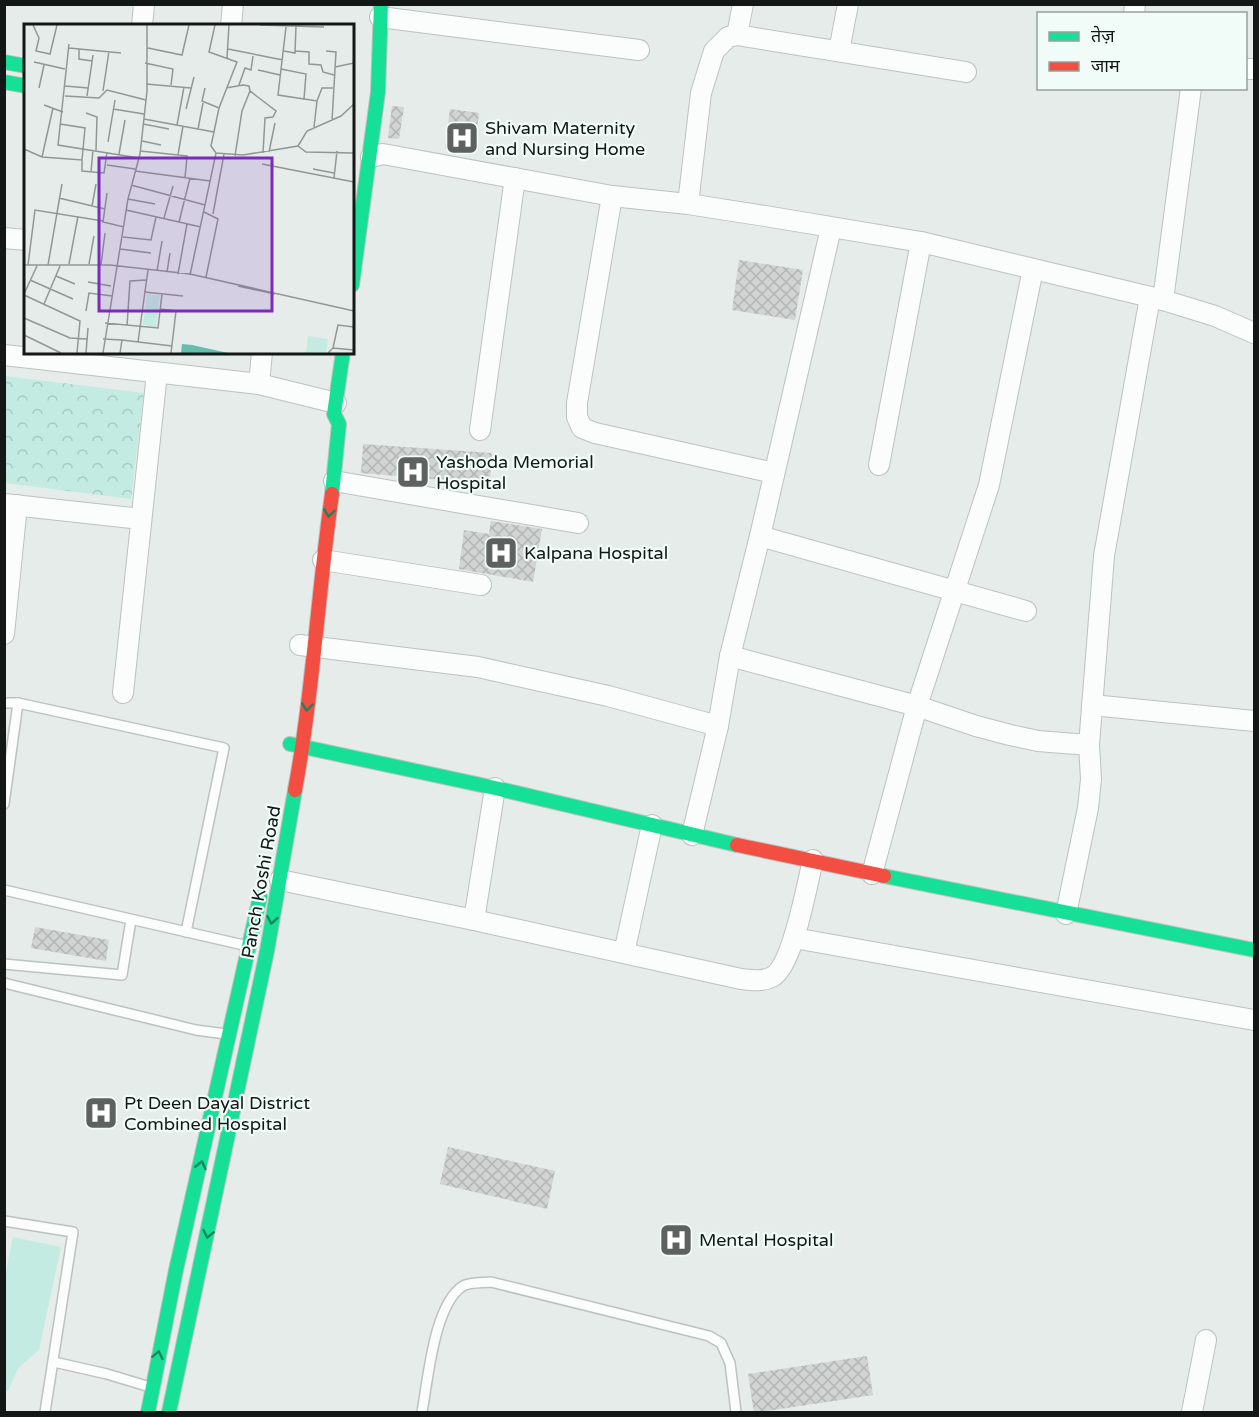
<svg xmlns="http://www.w3.org/2000/svg" width="1259" height="1417" font-family="'Varela Round','Noto Sans Devanagari',sans-serif">
<style>
.grass{fill:#c4ebe1}
.park{fill:url(#park-crowns)}
.building{fill:url(#building-cross-hatch)}
.lines{fill:none;stroke-linecap:round;stroke-linejoin:round}
.lane-casing{stroke:#bdc2c0;stroke-width:12}
.street-casing{stroke:#bdc2c0;stroke-width:22}
.fast-casing{stroke:#bdc2c0;stroke-width:16}
.jam-casing{stroke:#bdc2c0;stroke-width:16}
.lane{stroke:#fbfcfc;stroke-width:9}
.street{stroke:#fbfcfc;stroke-width:20}
.fast{stroke:#16e098;stroke-width:14}
.jam{stroke:#f24e42;stroke-width:14}
.oneway{stroke:#15865e}
.labels{text-anchor:middle;stroke-width:4.5;stroke-linejoin:round;paint-order:stroke}
.poi-label{font-size:18px;fill:#131716;stroke:#f1fcf9;text-anchor:start}
.street-label{font-size:18px;fill:#131716;stroke:#f1fcf9}
.inset-road{fill:none;stroke:#929795;stroke-width:1.5}
.view{fill:#7b2cbf;fill-opacity:0.15;stroke:#7b2cbf;stroke-width:3}
.inset-edge{fill:none;stroke:#131716;stroke-width:3}
</style>
<defs>
<pattern id="park-crowns" width="20" height="18" patternUnits="userSpaceOnUse" patternTransform="scale(1.5)"><rect width="20" height="18" fill="#c4ebe1"/><path d="M2 6a3 3 0 1 1 6 0M12 15a3 3 0 1 1 6 0" fill="none" stroke="#a8c9c0"/></pattern>
<pattern id="building-cross-hatch" width="8" height="8" patternUnits="userSpaceOnUse" patternTransform="scale(1.5)"><rect width="8" height="8" fill="#d0d4d3"/><path d="M0 0l8 8M0 8l8-8" fill="none" stroke="#b2b5b4"/></pattern>
</defs>
<rect width="100%" height="100%" fill="#e6ecea"/>
<path class="grass" d="M13,1237L61,1247L39,1350L18,1368L8,1391H4L5,1276Z"/>
<path class="park" d="M5,376L144,393L131,499L5,483Z"/>
<g class="building">
<path d="M392,106L404,107L399,139L388,138Z"/>
<path d="M450,109L479,113L474,153L445,149Z"/>
<path d="M739,260L803,270L795,320L732,310Z"/>
<path d="M363,444L492,453L490,484L361,473Z"/>
<path d="M491,521L542,529L533,582L459,569L464,530L489,534Z"/>
<path d="M35,927L109,940L106,961L31,948Z"/>
<path d="M448,1147L555,1171L547,1209L440,1184Z"/>
<path d="M867,1356L873,1395L754,1413L748,1374Z"/>
</g>
<g class="lines">
<defs>
<g id="lane">
<path d="M4,703H18L224,748L186,932"/>
<path d="M4,804L18,703"/>
<path d="M4,890L248,946"/>
<path d="M4,964L122,975L131,920"/>
<path d="M4,983L196,1030L226,1034"/>
<path d="M4,1221L73,1232L45,1412"/>
<path d="M54,1362L107,1374L150,1387"/>
<path d="M422,1412C428,1380 434,1304 463,1286C469,1282 483,1283 491,1282L709,1336L721,1343L730,1363L736,1412"/>
</g>
<g id="street">
<path d="M1134,14L1135,4"/>
<path d="M380,17L639,50"/>
<path d="M142,26L144,4"/>
<path d="M231,26L233,4"/>
<path d="M737,35L743,4"/>
<path d="M839,51L848,4"/>
<path d="M1246,69H1254"/>
<path d="M371,157L383,154L612,196L688,204L765,216L921,242L1163,300L1215,316L1254,333"/>
<path d="M612,196L577,403V417L582,428L595,433L774,473"/>
<path d="M688,204L701,93L714,51L728,37L737,35L966,72"/>
<path d="M4,238L26,240"/>
<path d="M1163,300L1191,88"/>
<path d="M4,355L259,384L336,403"/>
<path d="M259,384L262,352"/>
<path d="M480,430L515,178"/>
<path d="M879,465L921,242"/>
<path d="M334,481L578,523"/>
<path d="M4,504L141,519"/>
<path d="M760,536L1026,611"/>
<path d="M323,560L481,585"/>
<path d="M4,634L17,505"/>
<path d="M300,645L478,667L608,696L718,726"/>
<path d="M730,656L917,706L976,726L1010,735L1038,741L1089,745"/>
<path d="M123,693L157,373"/>
<path d="M1092,705L1254,721"/>
<path d="M692,835L718,726L730,656L760,536L831,228"/>
<path d="M872,874L917,706L989,485L1033,269"/>
<path d="M280,880L474,920L741,979C752,980 762,982 772,977C793,966 807,884 813,860"/>
<path d="M1066,914L1088,808L1091,779L1089,745L1104,556L1150,297"/>
<path d="M474,920L495,788"/>
<path d="M794,938L1254,1020"/>
<path d="M624,953L652,825"/>
<path d="M1192,1412L1206,1340"/>
</g>
<g id="fast">
<path d="M4,62L26,66"/>
<path d="M4,82L26,86"/>
<path d="M352,285L378,92L381,4"/>
<path d="M332,494L339,424L334,414L343,352"/>
<path d="M290,744L495,788L737,845"/>
<path d="M884,876L1254,950"/>
<path d="M148,1412L176,1270L260,897"/>
<path d="M169,1412L267,951L295,790"/>
</g>
<g id="jam">
<path d="M295,790C313,692 318,593 332,494"/>
<path d="M737,845L884,876"/>
</g>
</defs>
<use href="#lane" class="lane-casing"/>
<use href="#street" class="street-casing"/>
<use href="#fast" class="fast-casing"/>
<use href="#jam" class="jam-casing"/>
<use href="#lane" class="lane"/>
<use href="#street" class="street"/>
<use href="#fast" class="fast"/>
<use href="#jam" class="jam"/>
</g>
<defs><path id="oneway-chevron" d="M-2-3.5L2.5 0L-2 3.5" fill="none" stroke-width="1.6" stroke-linecap="round" stroke-linejoin="round" transform="scale(1.5)"/></defs>
<g class="oneway">
<use href="#oneway-chevron" transform="translate(329 513) rotate(98)"/>
<use href="#oneway-chevron" transform="translate(307 707) rotate(96)"/>
<use href="#oneway-chevron" transform="translate(272 920) rotate(100)"/>
<use href="#oneway-chevron" transform="translate(201 1165) rotate(-77)"/>
<use href="#oneway-chevron" transform="translate(208 1234) rotate(102)"/>
<use href="#oneway-chevron" transform="translate(158 1355) rotate(-78)"/>
</g>
<defs>
<symbol id="hospital-square" viewBox="-11 -11 22 22"><rect x="-9" y="-9" width="18" height="18" rx="4" fill="#5d6260" stroke="#f1fcf9"/><path d="M-5-5h3v3.5h4V-5h3V5h-3V1.5h-4V5h-3Z" fill="#fff"/></symbol>
</defs>
<g fill-rule="evenodd">
<use href="#hospital-square" x="443" y="119" width="38" height="38"/>
<use href="#hospital-square" x="394" y="453" width="38" height="38"/>
<use href="#hospital-square" x="482" y="534" width="38" height="38"/>
<use href="#hospital-square" x="82" y="1094" width="38" height="38"/>
<use href="#hospital-square" x="657" y="1221" width="38" height="38"/>
</g>
<g class="labels">
<g class="poi-label">
<text x="485" y="134">Shivam Maternity<tspan x="485" dy="21">and Nursing Home</tspan></text>
<text x="436" y="468">Yashoda Memorial<tspan x="436" dy="21">Hospital</tspan></text>
<text x="524" y="559">Kalpana Hospital</text>
<text x="124" y="1109">Pt Deen Dayal District<tspan x="124" dy="21">Combined Hospital</tspan></text>
<text x="699" y="1246">Mental Hospital</text>
</g>
<g class="street-label">
<text transform="translate(261 882) rotate(-80)" y="6">Panch Koshi Road</text>
</g>
</g>
<g transform="translate(24 24)">
<rect width="330" height="330" fill="#e6ecea"/>
<path d="M284,312L304,315L302,329H282Z" fill="#c4ebe1"/>
<path d="M123,270L136,271L132,303L119,301Z" fill="#c4ebe1"/>
<path d="M158,320L168,321L204,329H157Z" fill="#64bcac"/>
<path class="inset-road" d="M9,1L15,14L12,27L26,30L33,1M191,1L185,28L213,38L195,84L187,122L192,129M236,1L300,3M262,3L254,71L293,77L298,64H309M45,20L34,121L115,134M45,24L97,29M124,24L158,31L165,1M55,25V35L68,37M204,25L259,36M260,27L271,29L272,1M271,27L285,28V40L297,41L299,48L310,51M302,27L312,28L308,97M203,34L205,1M10,38L41,45M121,39L149,45L147,61M311,43L330,39M257,45L282,50L280,75M234,46L256,51M122,60L167,64M215,61L221,44L227,46L229,32M41,62L64,64M15,64L20,41M181,64L178,77L195,84M202,64L219,61L225,62L226,67M79,67L85,27M41,72L75,74L83,66L122,76M63,72L69,31M20,81L39,88M89,85L120,90M162,85L170,53M62,89L73,93L72,126M120,95L190,108M119,100L145,105M153,101L160,63M290,103L293,77M174,105L179,79M118,117L137,121M84,118L91,76M274,122L282,128L330,129M0,125L18,133L58,136L61,104L36,100M116,127L154,131L159,102M245,128L251,99M95,130L101,96M154,131L163,132L161,154M211,132L218,87L226,67L252,87L249,93L241,94L239,129M18,133L29,84M58,136V147L80,149L83,128M238,140L330,158M83,141L111,145M289,145L310,149M111,147L186,157M67,148L69,126M310,154L313,127M107,161L181,181M83,169L79,198L100,203M35,174L81,185M104,175L131,180M68,182L72,160M102,186L177,203M180,188L194,195L182,253M189,190L200,130M140,194L149,162M155,198L166,154M99,213L127,216L132,193M96,225L127,229M45,240L54,192M65,240L70,212M0,241H86L166,250L330,287M4,241L11,186L79,197M24,241L38,160M77,241L81,209M133,247L138,217M143,248L146,229M154,250L163,200M166,251L192,129L219,131L274,122L283,107L317,92L330,80M32,252L51,260M6,256L49,275M64,258L87,262M214,262L251,270M120,268L159,272M0,270L13,242M0,271L56,297L53,329M20,280L36,242M136,285L152,287L147,329M62,287L65,269L88,272M0,294L46,314L63,315M81,299L134,304L138,270M103,302L106,257L122,256M0,311L37,329M79,315L98,316L96,329M98,316L148,322M114,318L124,246M309,324L330,326M62,329L64,304M79,329L104,175L116,130L123,67V1M304,329L309,324L314,301L330,303"/>
<path class="view" d="M75,134H248V287H75Z"/>
<rect width="330" height="330" class="inset-edge"/>
</g>
<rect width="1259" height="1417" fill="none" stroke="#131716" stroke-width="12"/>
<rect x="1037" y="12" width="210" height="78" fill="#f1fcf9" stroke="#98a09e" stroke-width="1.5"/>
<rect x="1049" y="32" width="30" height="9" fill="#16e098" stroke="#98a09e" stroke-width="1.5"/>
<text x="1091" y="42" font-size="18" fill="#131716">तेज़</text>
<rect x="1049" y="62" width="30" height="9" fill="#f24e42" stroke="#98a09e" stroke-width="1.5"/>
<text x="1091" y="72" font-size="18" fill="#131716">जाम</text>
</svg>
